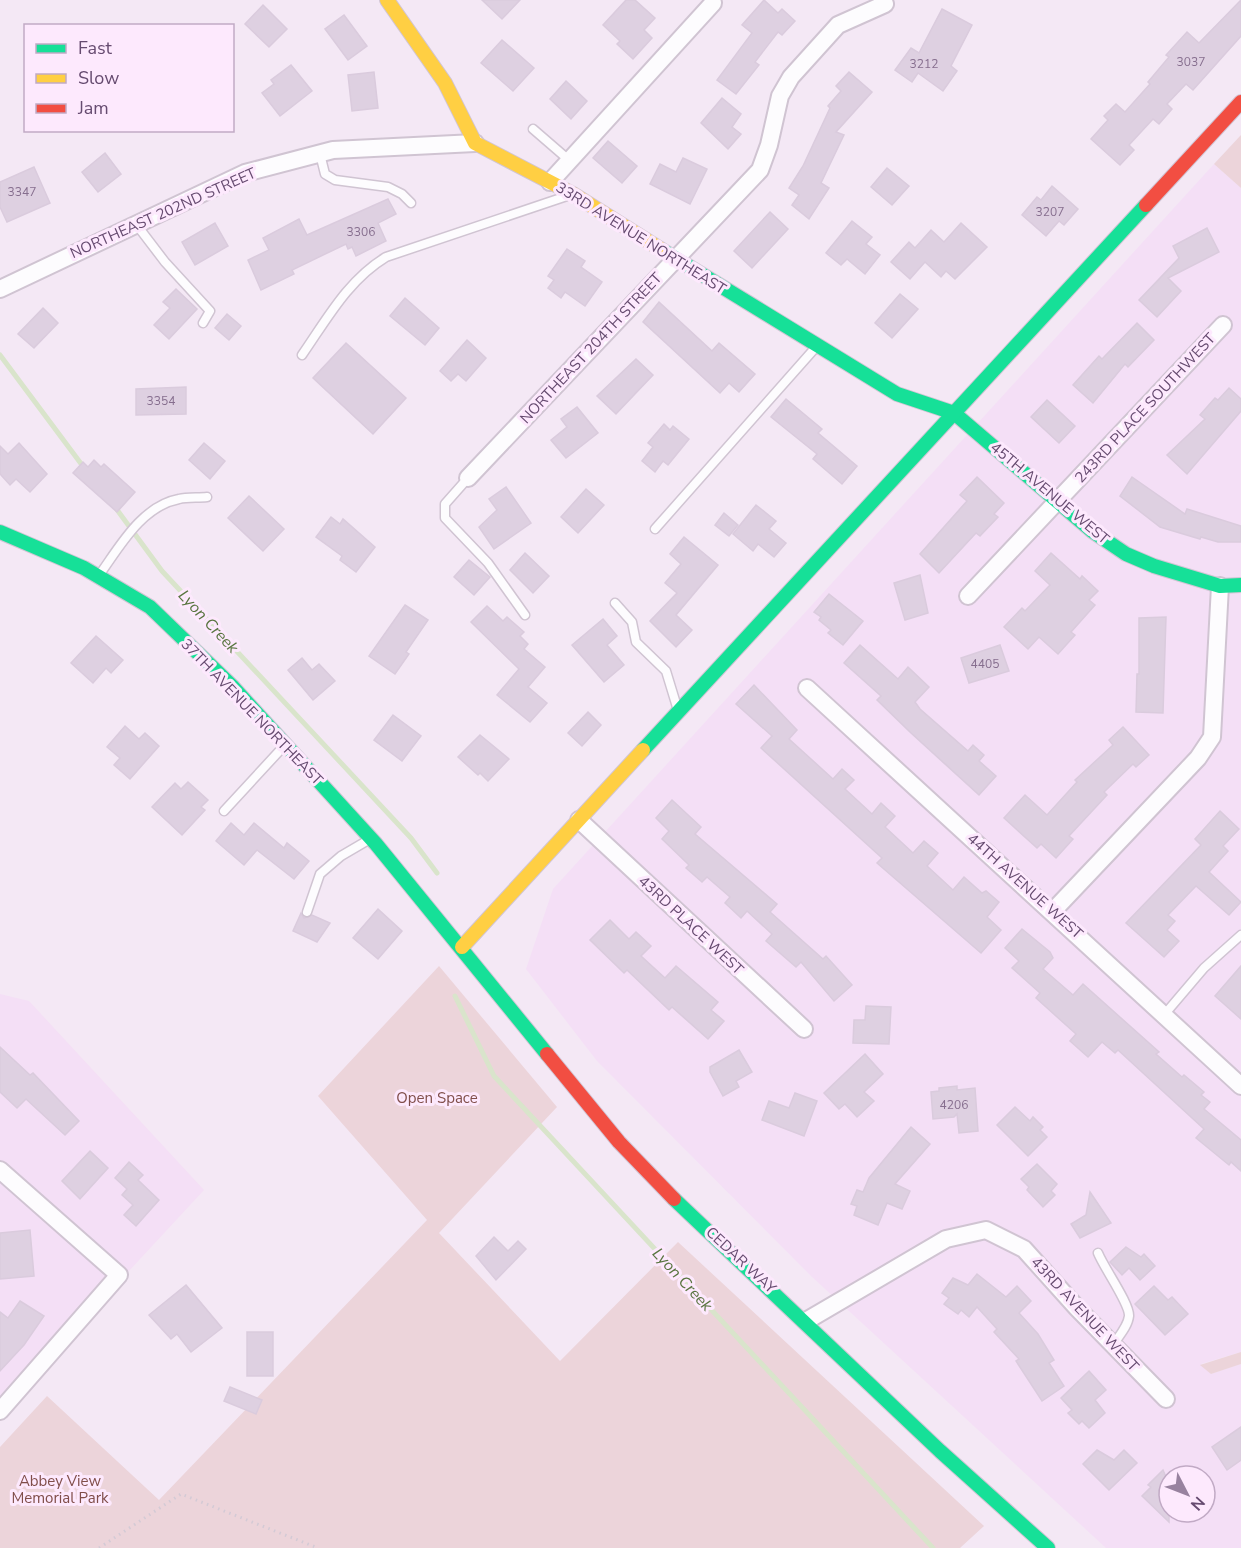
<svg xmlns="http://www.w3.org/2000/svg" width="1241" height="1548" font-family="'Nunito Sans',sans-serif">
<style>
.residential{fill:#f4dff6;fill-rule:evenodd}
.green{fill:#ecd4da}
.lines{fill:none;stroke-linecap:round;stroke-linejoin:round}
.stream{stroke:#d9e4cb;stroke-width:5}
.building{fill:#ded0e1;stroke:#dacbdd;stroke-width:1.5}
.lane-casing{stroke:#d0c4d2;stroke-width:11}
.street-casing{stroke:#d0c4d2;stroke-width:20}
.fast-casing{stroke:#d1c5d4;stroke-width:16}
.slow-casing{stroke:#d1c5d4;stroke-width:16}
.jam-casing{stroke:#d1c5d4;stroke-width:16}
.path{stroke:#d3cad5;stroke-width:3;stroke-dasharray:1.5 4.5;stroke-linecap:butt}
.lane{stroke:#fdfcfe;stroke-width:8}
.street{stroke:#fdfcfe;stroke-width:16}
.fast{stroke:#16e098;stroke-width:14}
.slow{stroke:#ffcf43;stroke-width:14}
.jam{stroke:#f24e42;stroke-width:14}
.labels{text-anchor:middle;stroke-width:6;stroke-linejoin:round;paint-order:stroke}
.number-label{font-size:12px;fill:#866e8e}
.street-label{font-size:15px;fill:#664b70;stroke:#fde9fd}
.park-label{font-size:15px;fill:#804e4a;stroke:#fde9fd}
.water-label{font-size:16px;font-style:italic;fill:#597540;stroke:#fde9fd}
</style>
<rect width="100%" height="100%" fill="#f4e8f5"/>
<g class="residential">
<path d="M1214,164L1241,188V1352L1201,1364L1211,1374L1241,1364V1548H1106L811,1276L597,1061L526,969L553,889ZM1169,1476H1205V1512H1169Z"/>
<path d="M0,994L29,1001L204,1190L0,1410Z"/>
</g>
<g class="green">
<path d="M1241,135V188L1214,164Z"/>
<path d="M439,966L557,1107L439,1233L560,1361L678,1242L984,1526L960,1548H0V1447L47,1396L159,1500L427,1220L318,1096Z"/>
<path d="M1241,1352V1364L1211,1374L1200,1365Z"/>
</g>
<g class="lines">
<g class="stream">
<path d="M0,355L85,469"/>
<path d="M115,507L162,571L411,838L437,873"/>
<path d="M455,996L494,1076L933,1548"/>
</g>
</g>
<g class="building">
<path d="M482,0H520L502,19Z"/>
<path d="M626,0H635L655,18L644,30L652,38L633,59L617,44L620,41L603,25Z"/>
<path d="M764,0L778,13L782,9L795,21L782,35L778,32L755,62L759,65L736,94L717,80L752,33L742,25Z"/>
<path d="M1241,0V36L1193,90L1186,84L1167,104L1172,109L1159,124L1153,119L1129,145L1134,150L1120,165L1091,139L1108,120L1104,116L1116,104L1125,112L1150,84L1148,82L1169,57L1166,55L1187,32L1199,43Z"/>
<path d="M263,5L287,29L269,47L245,24Z"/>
<path d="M942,9L972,25L951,66L957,71L943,91L918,73L912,82L895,70L911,48L919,53Z"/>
<path d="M344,15L367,46L348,60L325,29Z"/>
<path d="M502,40L534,68L513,91L481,63Z"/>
<path d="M291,65L312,91L280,116L262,93L274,84L271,80Z"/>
<path d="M374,72L378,108L352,111L348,75Z"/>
<path d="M849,72L872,92L836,132L844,135L821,183L829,188L809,219L792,205L799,195L789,188L803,166L830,108L828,106L841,91L836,86Z"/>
<path d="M566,81L587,101L571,119L550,99Z"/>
<path d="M722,98L741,114L732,127L741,134L728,149L701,123Z"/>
<path d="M608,141L637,166L622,183L593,158Z"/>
<path d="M105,153L121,174L98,192L82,172Z"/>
<path d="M683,158L707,169L690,204L650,184L660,164L676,172Z"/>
<path d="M34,167L50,203L7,222L0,207V182Z"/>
<path d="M887,168L909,186L892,205L871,187Z"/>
<path d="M1052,186L1078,209L1064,225L1059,221L1046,236L1022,215L1037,197L1041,200Z"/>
<path d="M388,199L396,214L378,223L386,241L356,256L352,247L348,249L346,244L292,270L294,274L261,290L248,260L269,250L263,238L299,219L307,235Z"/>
<path d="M770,212L788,229L752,268L734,251Z"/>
<path d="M852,221L872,237L866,244L880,255L865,274L847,259L841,265L826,253Z"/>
<path d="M215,223L228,246L195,265L182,242Z"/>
<path d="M961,223L987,247L955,279L946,271L941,277L925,262L910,279L891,262L909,242L915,248L931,230L944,242Z"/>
<path d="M1207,228L1219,252L1168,278L1181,291L1157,317L1139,300L1179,258L1173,246Z"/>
<path d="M567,249L585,261L581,267L602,282L585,306L565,292L561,298L548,288L554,280L548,276Z"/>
<path d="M176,289L197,309L169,339L154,325L170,308L163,302Z"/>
<path d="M900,294L918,309L892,338L875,323Z"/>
<path d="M405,298L439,328L425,345L390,316Z"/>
<path d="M659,302L712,351L719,343L755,374L739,392L729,383L720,393L643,322Z"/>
<path d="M43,308L58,323L34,348L18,334Z"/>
<path d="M227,314L241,326L229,340L215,328Z"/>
<path d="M1137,323L1154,340L1128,367L1125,364L1093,403L1073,385L1099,356L1102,359Z"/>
<path d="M467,340L486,358L466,381L458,374L451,381L440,371Z"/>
<path d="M346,343L406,398L373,434L313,378Z"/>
<path d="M636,359L653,375L616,414L597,396Z"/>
<path d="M186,387V414L136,415V389Z"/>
<path d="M1229,388L1241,399V411L1187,474L1167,455L1205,419L1200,415L1215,398L1218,400Z"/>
<path d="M786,399L822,429L818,433L857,466L842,484L813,459L817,454L771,417Z"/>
<path d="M1047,400L1075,426L1059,443L1031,417Z"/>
<path d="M577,407L598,433L566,458L551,440L567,427L561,419Z"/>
<path d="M664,424L670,430L673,426L689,439L668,465L663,461L655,472L642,461L653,447L648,443Z"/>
<path d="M19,443L47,474L30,492L16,479L10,485L0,474V446L8,454Z"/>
<path d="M204,443L225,461L210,479L189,460Z"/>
<path d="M94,460L101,467L104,464L135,492L117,512L73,473L83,462L88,467Z"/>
<path d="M977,477L1004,503L994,514L998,517L980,536L976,533L939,573L920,554L967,501L960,495Z"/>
<path d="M1132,477L1185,514L1187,509L1241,526V542H1218L1201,537L1200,539L1160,527L1120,496Z"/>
<path d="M506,487L531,523L494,549L479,527L497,510L489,499Z"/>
<path d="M586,489L604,505L578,533L561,517Z"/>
<path d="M249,496L284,529L263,551L228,518Z"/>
<path d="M756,505L776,521L769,529L786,543L774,557L758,544L753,551L733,534Z"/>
<path d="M724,513L738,525L729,536L715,525Z"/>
<path d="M331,517L340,524L343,519L375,547L356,572L340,560L342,556L316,537Z"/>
<path d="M684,537L718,565L676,615L692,630L676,647L650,621L677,593L665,583L681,564L670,554Z"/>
<path d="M525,553L549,576L533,593L510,570Z"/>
<path d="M1051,553L1080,579L1082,576L1098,591L1089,600L1095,605L1071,632L1075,635L1058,654L1039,637L1028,649L1004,627L1022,608L1025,611L1050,585L1035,571Z"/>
<path d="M469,560L490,577L474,595L454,577Z"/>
<path d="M920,575L928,613L905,620L894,583Z"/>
<path d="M829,594L863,621L843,645L828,633L831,630L819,620L821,617L814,612Z"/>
<path d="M405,605L428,620L406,652L409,654L395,674L369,656Z"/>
<path d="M487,606L503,621L507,617L524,632L520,636L528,644L524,649L545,667L528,687L547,703L530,722L497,695L519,669L471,622Z"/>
<path d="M1166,617L1163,713L1136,712L1137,674H1139V618Z"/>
<path d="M603,619L617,636L607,645L624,665L604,682L572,645Z"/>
<path d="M96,636L123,660L111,673L106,668L93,683L71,663Z"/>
<path d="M860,645L898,679L908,667L929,687L915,702L920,709L968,751L973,745L984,755L979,761L996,776L979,795L911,733L877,700L881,696L844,663Z"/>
<path d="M1000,645L1009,671L969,683L961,658Z"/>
<path d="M302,658L312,670L319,664L335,681L313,700L288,670Z"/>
<path d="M754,685L797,730L789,739L833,779L842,769L854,780L845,789L872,814L881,803L895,816L885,827L913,853L924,841L938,853L927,866L953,890L964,877L982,893L986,891L999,902L987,917L1001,930L981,953L877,863L882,858L761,748L772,736L736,704Z"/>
<path d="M588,712L601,725L582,746L568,733Z"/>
<path d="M393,715L421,736L402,761L374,740Z"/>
<path d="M125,726L139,739L145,733L159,746L130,779L114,765L120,758L107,747Z"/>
<path d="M1123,727L1149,755L1136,767L1133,764L1104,792L1107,795L1069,836L1073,839L1056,858L1041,844L1037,848L1004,818L1025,795L1047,815L1077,782L1075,780L1113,745L1109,740Z"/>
<path d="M480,735L509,759L488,781L480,773L478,775L458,757Z"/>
<path d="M188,782L208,800L201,807L205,810L182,835L152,807L175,783L181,789Z"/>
<path d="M672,800L701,827L695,834L777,904L770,912L823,959L826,956L852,985L834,1001L801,962L796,967L766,941L772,934L747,911L741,918L725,903L730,897L707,877L702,882L686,868L689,865L662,839L669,831L656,818Z"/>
<path d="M1220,811L1239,829L1223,846L1228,851L1209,872L1241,902L1229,915L1196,886L1168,915L1175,921L1167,930L1179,941L1164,957L1126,923L1201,845L1195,839Z"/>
<path d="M231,823L244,835L254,823L284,848L287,843L309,861L294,879L257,850L244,865L216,841Z"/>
<path d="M378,909L402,931L378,959L353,938Z"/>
<path d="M301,913L304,918L312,915L330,923L317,942L293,931Z"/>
<path d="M610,920L629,939L636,932L651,946L641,956L665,978L676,966L718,1002L711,1010L724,1021L708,1039L672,1007L669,1010L627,970L624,973L590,940Z"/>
<path d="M1022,929L1050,952L1053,958L1043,969L1073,995L1083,984L1159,1052L1156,1054L1182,1077L1184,1075L1204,1092L1201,1095L1210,1102L1204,1109L1241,1140V1171L1231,1162L1229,1165L1196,1138L1204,1129L1118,1050L1115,1053L1102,1042L1088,1057L1070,1041L1076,1034L1036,998L1040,993L1012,968L1019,961L1005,948Z"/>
<path d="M1241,966V1019L1215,996Z"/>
<path d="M866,1006L891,1007L889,1044L853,1043L854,1020H865Z"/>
<path d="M0,1047L30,1075L33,1073L79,1121L65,1135L26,1099L17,1108L0,1092Z"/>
<path d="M739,1050L752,1072L736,1081L739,1087L723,1096L710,1072V1067Z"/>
<path d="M865,1054L883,1074L864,1092L874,1101L857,1117L845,1104L839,1109L824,1093Z"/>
<path d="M957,1086V1090L975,1088L978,1131L959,1133L957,1114L954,1117L933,1119L931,1092L939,1091V1088Z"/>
<path d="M795,1093L817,1101L804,1136L762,1120L769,1101L789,1108Z"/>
<path d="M1015,1107L1030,1121L1033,1117L1043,1127L1040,1130L1047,1137L1028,1156L997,1125Z"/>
<path d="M911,1127L930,1144L895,1184L910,1191L902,1209L887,1203L878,1225L854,1215L857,1206L851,1204L857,1190L863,1192L869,1178Z"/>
<path d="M90,1151L108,1168L80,1199L62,1181Z"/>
<path d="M129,1162L143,1175L138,1180L159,1200L136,1226L124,1215L133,1205L122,1195L127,1189L115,1178Z"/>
<path d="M1037,1164L1057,1184L1051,1191L1055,1195L1043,1207L1027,1190L1029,1187L1021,1179Z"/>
<path d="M1090,1192L1111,1223L1080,1238L1071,1224L1086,1215Z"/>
<path d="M30,1230L34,1276L0,1279V1233Z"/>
<path d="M494,1237L508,1251L518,1241L526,1249L496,1280L476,1256Z"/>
<path d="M1126,1247L1141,1257L1144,1254L1155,1266L1140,1280L1129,1268L1122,1275L1110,1262Z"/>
<path d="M977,1274L1006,1297L1017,1286L1031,1301L1019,1313L1038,1334L1054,1360L1049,1363L1064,1386L1042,1401L1016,1361L1019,1359L994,1332L997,1329L977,1307L969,1317L961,1310L958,1314L944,1304L949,1298L942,1293L953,1278L968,1285Z"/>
<path d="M186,1285L222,1328L191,1352L177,1334L171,1339L149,1315Z"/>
<path d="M1154,1286L1168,1300L1172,1297L1188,1314L1165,1335L1135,1304Z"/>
<path d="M20,1301L44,1316L24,1345L0,1371V1312L8,1318Z"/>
<rect x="247" y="1332" width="26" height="44"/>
<path d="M1089,1371L1106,1390L1095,1400L1105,1413L1089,1428L1082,1421L1079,1424L1068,1413L1072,1410L1061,1398Z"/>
<path d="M230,1387L262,1400L256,1414L224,1401Z"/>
<path d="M1241,1427V1460L1227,1470L1212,1447Z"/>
<path d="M1097,1450L1114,1460L1124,1450L1137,1463L1109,1490L1083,1464Z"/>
<path d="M1163,1470L1169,1484V1522L1142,1496L1151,1487L1148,1485Z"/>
</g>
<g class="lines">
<defs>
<g id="lane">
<path d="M533,129L570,161"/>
<path d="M320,154L325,174L335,180L388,187L402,194L411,203"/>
<path d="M136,224L165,262L210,311L203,323"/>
<path d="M302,355C327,319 348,280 386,257L567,196"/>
<path d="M468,478L445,504V518L488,563L525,615"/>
<path d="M655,529L816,347"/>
<path d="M100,574C120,546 142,506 179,499C187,497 198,498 207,497"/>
<path d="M615,603L632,622L636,642L666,671L677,707"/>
<path d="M224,811L283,747"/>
<path d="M307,912L320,874L341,856L370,839"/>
<path d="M1164,1015L1204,968L1241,935"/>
<path d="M1098,1253C1104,1268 1130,1304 1129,1316C1128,1326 1119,1336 1113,1345"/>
</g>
<g id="street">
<path d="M550,182L713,3"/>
<path d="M0,289L245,173L333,150L475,143"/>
<path d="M468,478L760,170L769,145L780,96L791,77L838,25L885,4"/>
<path d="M968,596L1223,325"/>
<path d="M807,688L1241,1086"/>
<path d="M579,820L804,1029"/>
<path d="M1053,911L1198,758L1212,737L1220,586"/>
<path d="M0,1170L119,1275L0,1411"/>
<path d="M806,1321L946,1239L986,1230L1024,1249L1077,1308L1166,1399"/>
</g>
<g id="fast">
<path d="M662,250L897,394L954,413L1092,531L1126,554L1154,566L1220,586L1241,585"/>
<path d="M0,532L84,568L150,607L232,686L376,844L547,1054"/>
<path d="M643,750L1146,205"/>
<path d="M674,1199L940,1451L1048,1548"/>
</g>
<g id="slow">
<path d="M387,0L445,83L475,143L573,194L662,250"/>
<path d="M462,947L643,750"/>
</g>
<g id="jam">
<path d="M1146,205L1241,102"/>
<path d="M547,1054L619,1142L674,1199"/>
</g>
</defs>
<use href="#lane" class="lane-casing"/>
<use href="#street" class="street-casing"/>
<use href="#fast" class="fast-casing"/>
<use href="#slow" class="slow-casing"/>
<use href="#jam" class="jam-casing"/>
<path class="path" d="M99,1548L181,1494L318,1548"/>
<use href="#lane" class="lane"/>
<use href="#street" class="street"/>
<use href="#fast" class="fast"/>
<use href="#slow" class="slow"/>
<use href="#jam" class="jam"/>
</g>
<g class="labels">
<g class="number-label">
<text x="1191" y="66">3037</text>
<text x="924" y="68">3212</text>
<text x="22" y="196">3347</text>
<text x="1050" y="216">3207</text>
<text x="361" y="236">3306</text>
<text x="161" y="405">3354</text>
<text x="985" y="668">4405</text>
<text x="954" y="1109">4206</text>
</g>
<g class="street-label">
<text transform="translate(163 213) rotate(-24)" y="5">NORTHEAST 202ND STREET</text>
<text transform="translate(641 238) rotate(32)" y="5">33RD AVENUE NORTHEAST</text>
<text transform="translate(591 348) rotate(-47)" y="5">NORTHEAST 204TH STREET</text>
<text transform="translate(1145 408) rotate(-47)" y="5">243RD PLACE SOUTHWEST</text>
<text transform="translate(1050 493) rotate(40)" y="5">45TH AVENUE WEST</text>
<text transform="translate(252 712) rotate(46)" y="5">37TH AVENUE NORTHEAST</text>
<text transform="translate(1025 886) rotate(42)" y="5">44TH AVENUE WEST</text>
<text transform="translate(691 925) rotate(43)" y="5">43RD PLACE WEST</text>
<text transform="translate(741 1260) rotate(43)" y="5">CEDAR WAY</text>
<text transform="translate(1085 1314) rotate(47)" y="5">43RD AVENUE WEST</text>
</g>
<g class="park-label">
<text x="437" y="1103">Open Space</text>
<text x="60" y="1486">Abbey View<tspan x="60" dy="17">Memorial Park</tspan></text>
</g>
<g class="water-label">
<text transform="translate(209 621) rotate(47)" y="6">Lyon Creek</text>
<text transform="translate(683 1279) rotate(47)" y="6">Lyon Creek</text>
</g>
</g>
<rect x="24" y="24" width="210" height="108" fill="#fde9fd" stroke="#c1aac5" stroke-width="1.5"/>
<rect x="36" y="44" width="30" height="9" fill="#16e098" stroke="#c1aac5" stroke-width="1.5"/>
<text x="78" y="54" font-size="18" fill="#664b70">Fast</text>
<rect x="36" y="74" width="30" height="9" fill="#ffcf43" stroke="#c1aac5" stroke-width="1.5"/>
<text x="78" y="84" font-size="18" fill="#664b70">Slow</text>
<rect x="36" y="104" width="30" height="9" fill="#f24e42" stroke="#c1aac5" stroke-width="1.5"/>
<text x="78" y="114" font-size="18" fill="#664b70">Jam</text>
<g transform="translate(1187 1494) rotate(132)"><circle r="28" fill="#fde9fd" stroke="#c1aac5" stroke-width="1.5"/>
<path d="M0-4.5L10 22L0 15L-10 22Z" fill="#98829f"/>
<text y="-9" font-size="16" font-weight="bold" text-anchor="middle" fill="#664b70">N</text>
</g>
</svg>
